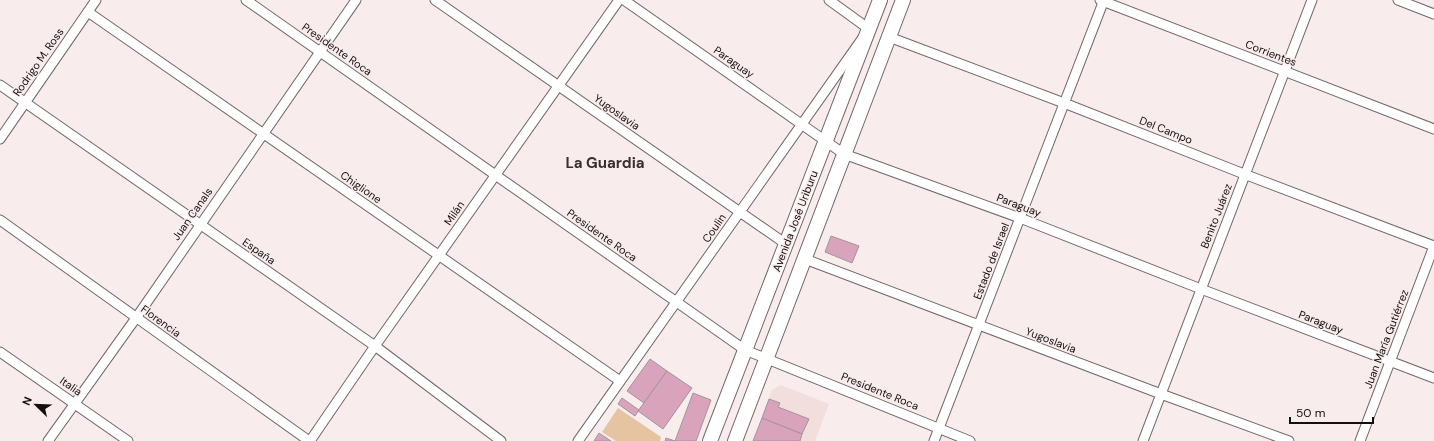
<svg xmlns="http://www.w3.org/2000/svg" width="1434" height="441" font-family="'DM Sans',sans-serif">
<style>
.built{fill:#f3dede}
.green{fill:#e5c4a1}
.building{fill:#daa3bc;stroke:#a0959a}
.lines{fill:none;stroke-linecap:round;stroke-linejoin:round}
.street-casing{stroke:#736869;stroke-width:11}
.primary-casing{stroke:#736869;stroke-width:16}
.street{stroke:#fff;stroke-width:9}
.primary{stroke:#fff;stroke-width:14}
.labels{text-anchor:middle;stroke-width:3;stroke-linejoin:round;paint-order:stroke}
.street-label{font-size:11px;fill:#140f0f;stroke:#f9ecec}
.district-label{font-size:15px;font-weight:bold;fill:#382f2f;stroke:#f9ecec}
</style>
<rect width="100%" height="100%" fill="#f9ecec"/>
<path class="built" d="M781,385L829,404L815,441H753L772,390Z"/>
<path class="green" d="M618,408L661,437L660,441H616L602,432Z"/>
<g class="building">
<path d="M831,236L859,246L852,263L825,252Z"/>
<path d="M650,359L667,371L644,403L627,391Z"/>
<path d="M667,371L692,388L663,429L638,411Z"/>
<path d="M693,393L711,400L696,441H675Z"/>
<path d="M622,398L639,410L635,416L618,404Z"/>
<path d="M769,399L780,403L778,407L809,419L802,434L762,418Z"/>
<path d="M762,418L802,434L800,441H753Z"/>
<path d="M599,433L611,441H594Z"/>
<path d="M666,438L675,441H665Z"/>
</g>
<g class="lines">
<defs>
<g id="street">
<path d="M246,0L745,350L970,441"/>
<path d="M435,0L786,244"/>
<path d="M624,0L844,154L1020,218L1201,289L1434,378"/>
<path d="M1100,0L1434,129"/>
<path d="M1398,0L1434,14"/>
<path d="M88,12L620,381"/>
<path d="M889,37L1064,103L1244,174L1434,246"/>
<path d="M0,85L375,346L501,441"/>
<path d="M0,139L96,0"/>
<path d="M0,220L309,441"/>
<path d="M805,259L1161,394L1289,441"/>
<path d="M0,352L128,441"/>
<path d="M48,441L136,318L356,0"/>
<path d="M310,441L375,346L619,0"/>
<path d="M578,441L869,29L829,0"/>
<path d="M934,441L1104,0"/>
<path d="M1143,441L1312,0"/>
<path d="M1360,441L1434,246"/>
</g>
<g id="primary">
<path d="M710,441L880,0"/>
<path d="M735,441L903,0"/>
</g>
</defs>
<use href="#street" class="street-casing"/>
<use href="#primary" class="primary-casing"/>
<use href="#street" class="street"/>
<use href="#primary" class="primary"/>
</g>
<g class="labels">
<g class="street-label">
<text transform="translate(337 49) rotate(35)" y="4">Presidente Roca</text>
<text transform="translate(1271 53) rotate(21)" y="4">Corrientes</text>
<text transform="translate(38 62) rotate(-55)" y="4">Rodrigo M. Ross</text>
<text transform="translate(734 62) rotate(35)" y="4">Paraguay</text>
<text transform="translate(617 112) rotate(35)" y="4">Yugoslavia</text>
<text transform="translate(1166 130) rotate(22)" y="4">Del Campo</text>
<text transform="translate(361 187) rotate(35)" y="4">Chiglione</text>
<text transform="translate(1019 205) rotate(21)" y="4">Paraguay</text>
<text transform="translate(454 213) rotate(-55)" y="4">Milán</text>
<text transform="translate(192 214) rotate(-55)" y="4">Juan Canals</text>
<text transform="translate(1216 216) rotate(-69)" y="4">Benito Juárez</text>
<text transform="translate(795 221) rotate(-69)" y="4">Avenida José Uriburu</text>
<text transform="translate(714 228) rotate(-55)" y="4">Coulin</text>
<text transform="translate(602 235) rotate(35)" y="4">Presidente Roca</text>
<text transform="translate(259 251) rotate(35)" y="4">España</text>
<text transform="translate(991 261) rotate(-69)" y="4">Estado de Israel</text>
<text transform="translate(161 321) rotate(36)" y="4">Florencia</text>
<text transform="translate(1321 322) rotate(21)" y="4">Paraguay</text>
<text transform="translate(1386 339) rotate(-69)" y="4">Juan María Gutiérrez</text>
<text transform="translate(1051 340) rotate(21)" y="4">Yugoslavia</text>
<text transform="translate(71 386) rotate(35)" y="4">Italia</text>
<text transform="translate(880 391) rotate(22)" y="4">Presidente Roca</text>
</g>
<g class="district-label">
<text x="605" y="168">La Guardia</text>
</g>
</g>
<g transform="translate(36 405) rotate(293)" stroke="#f9ecec" stroke-width="3" paint-order="stroke">
<path d="M0-3L7 15L0 10L-7 15Z" fill="#140f0f"/>
<text y="-6" font-size="11" font-weight="bold" text-anchor="middle" fill="#140f0f">N</text>
</g>
<path d="M1290 417v6h83v-6" fill="none" stroke="#140f0f" stroke-width="2"/>
<text x="1296" y="417" font-size="12" fill="#140f0f" stroke="#f9ecec" stroke-width="3" paint-order="stroke">50 m</text>
</svg>
